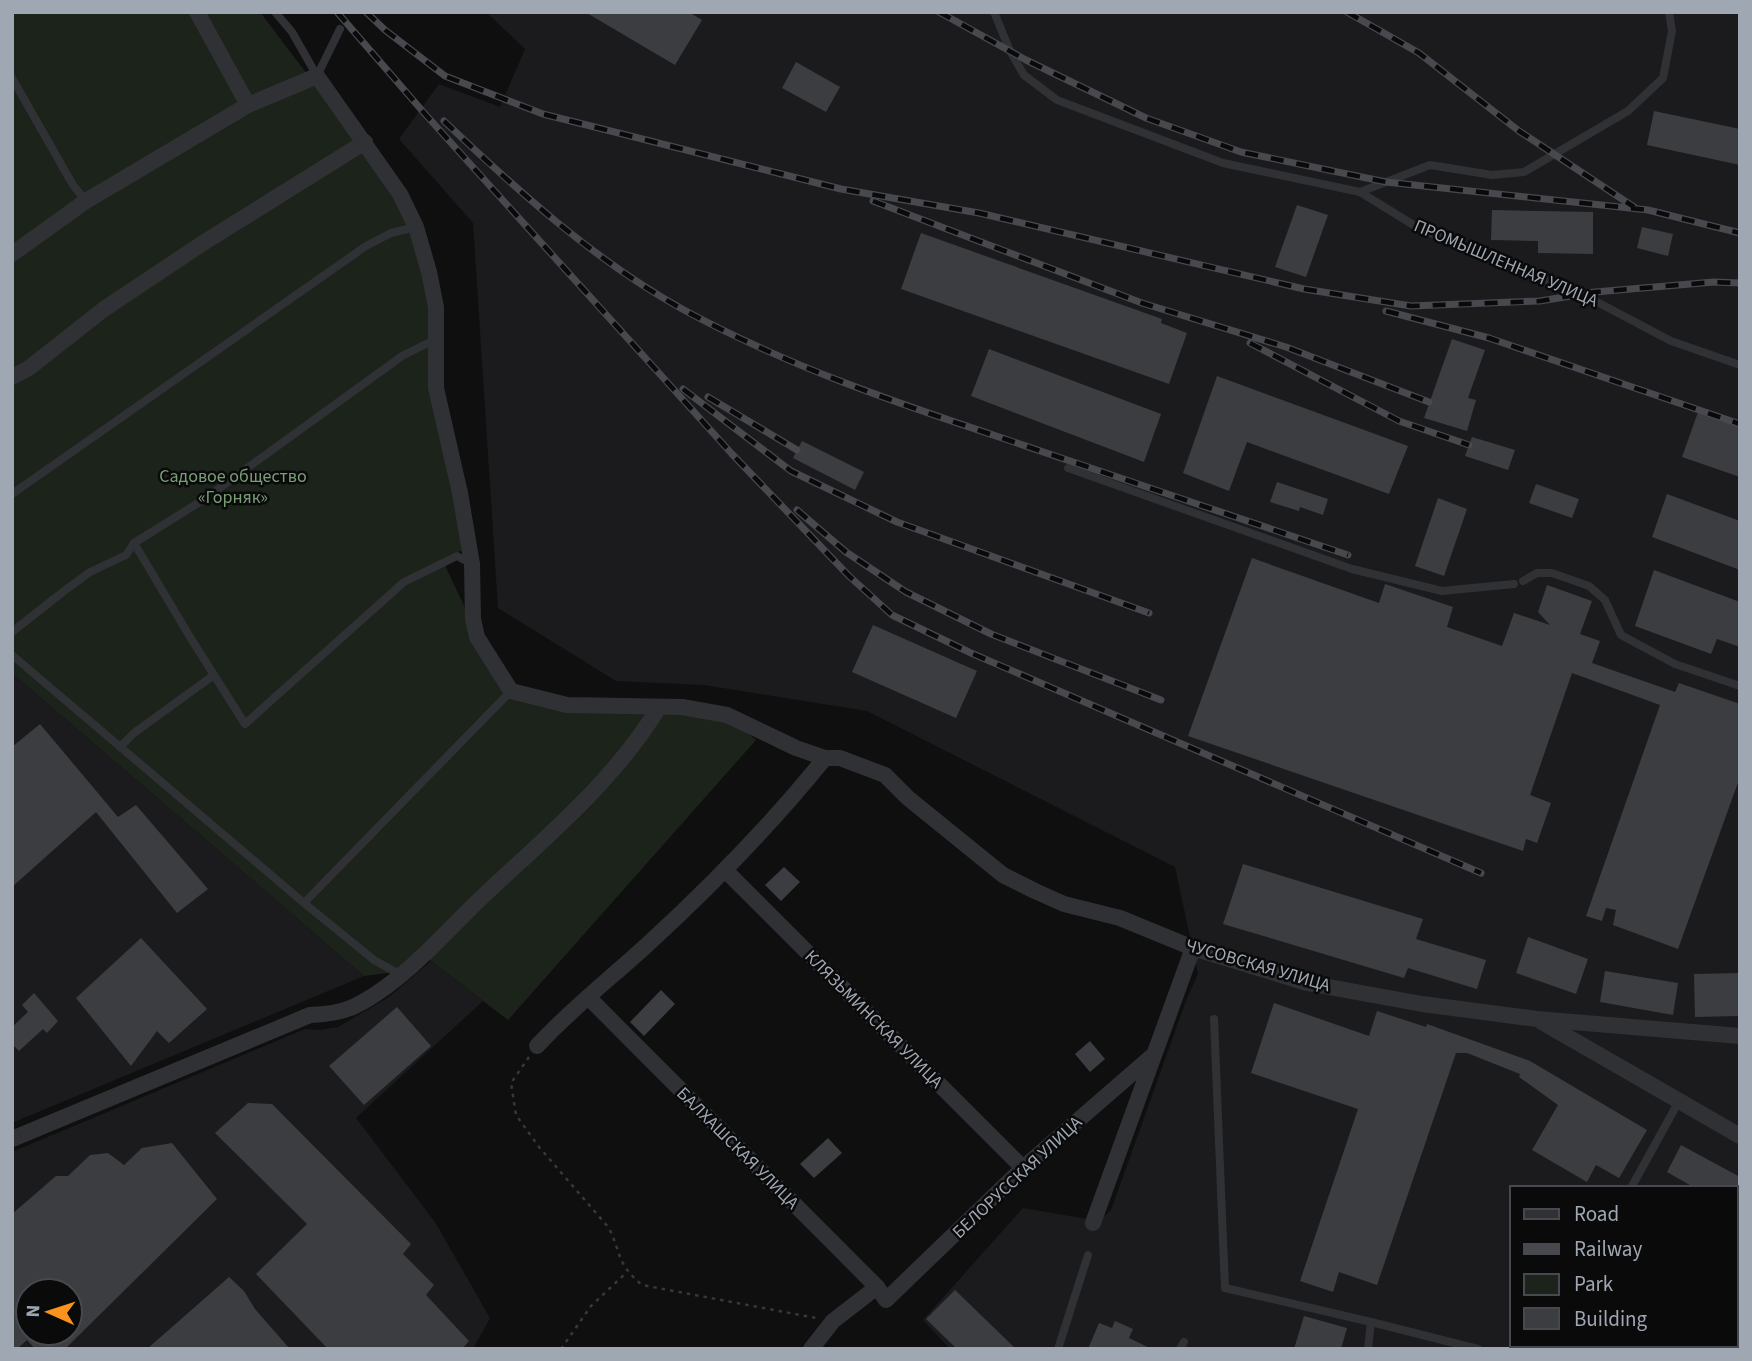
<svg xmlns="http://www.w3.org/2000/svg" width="1752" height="1361" font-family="'Source Sans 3',sans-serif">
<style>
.built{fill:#1b1b1d;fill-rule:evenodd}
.green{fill:#1b231b}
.building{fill:#3b3d40;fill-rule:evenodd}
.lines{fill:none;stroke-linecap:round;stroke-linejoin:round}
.path{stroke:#36383c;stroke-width:2.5;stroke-dasharray:3.5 5;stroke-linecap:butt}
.service{stroke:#303135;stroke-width:8}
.minor{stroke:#303135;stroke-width:16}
.rail-casing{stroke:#47494e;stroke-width:7}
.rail{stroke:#0a0a0b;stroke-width:4.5;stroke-dasharray:13;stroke-linecap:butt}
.labels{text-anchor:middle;stroke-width:5;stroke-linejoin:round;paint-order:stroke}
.street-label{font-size:18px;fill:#9fa7b2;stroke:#0a0a0b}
.park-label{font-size:18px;fill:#779e75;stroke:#0a0a0b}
</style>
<rect width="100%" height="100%" fill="#0f0f10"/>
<g class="built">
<path d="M486,12H1740V1349H950L923,1320L1023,1208L1099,1221L1111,1210L1187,998L1198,974L1175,867L867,711L704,685L616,681L498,608L473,223L399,139L439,84L500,107L525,49ZM1512,1188H1736V1345H1512Z"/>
<path d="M12,673L364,976L12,1123Z"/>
<path d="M431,961L483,1001L356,1118L435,1222L490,1318L473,1349H12V1152L305,1029L320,1030L338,1027L389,997ZM28,1291H70V1333H28Z"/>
</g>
<path class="green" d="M12,12H260L304,70L322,90L407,218L417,242L434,334L468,548L442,559L493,667L511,691L715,719L739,726L756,740L508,1020L431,961L419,955L396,972L364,976L12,673Z"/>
<g class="building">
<path d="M585,12H689L702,20L675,65Z"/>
<path d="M796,62L840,87L826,112L782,88Z"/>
<path d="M1654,111L1740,129V165L1647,145Z"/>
<path d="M1297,205L1328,215L1306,277L1275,267Z"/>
<path d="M1492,210L1593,212V254L1538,253V241L1491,240Z"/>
<path d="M1642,227L1673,234L1668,256L1637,248Z"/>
<path d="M921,233L1162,319L1161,323L1187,333L1169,384L901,289Z"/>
<path d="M1452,339L1485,350L1468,398L1476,400L1467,431L1424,418Z"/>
<path d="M989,349L1161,414L1144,462L971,396Z"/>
<path d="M1217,376L1408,446L1389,494L1247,442L1229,491L1183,473Z"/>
<path d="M1698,412L1740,427V477L1682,457Z"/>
<path d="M1472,437L1515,450L1508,470L1465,456Z"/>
<path d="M802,441L864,472L855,490L793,458Z"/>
<path d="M1277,482L1328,499L1323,515L1300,507L1299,511L1270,502Z"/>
<path d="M1536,484L1579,499L1572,518L1529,503Z"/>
<path d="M1667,494L1740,521V570L1652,537Z"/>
<path d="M1438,498L1467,509L1444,576L1415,566Z"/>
<path d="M1252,558L1379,603L1385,584L1453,607L1447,627L1502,646L1514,613L1550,625L1538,612L1547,585L1592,601L1580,634L1600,641L1592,663L1675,692L1679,683L1740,704V777L1678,949L1613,925L1616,910L1606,908L1602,921L1586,916L1660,705L1572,673L1530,795L1551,803L1537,843L1526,839L1523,851L1188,736Z"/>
<path d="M1654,570L1740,602V647L1717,639L1711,654L1635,626Z"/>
<path d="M873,625L977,671L956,718L852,672Z"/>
<path d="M40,724L118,817L136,805L208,889L177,913L96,812L12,887V747Z"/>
<path d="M1243,864L1423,919L1416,939L1486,960L1477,989L1408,968L1404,978L1223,924Z"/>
<path d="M784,867L800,882L781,901L765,885Z"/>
<path d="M1528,937L1588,959L1576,994L1516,973Z"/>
<path d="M141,938L207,1009L169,1043L157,1031L131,1066L76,998Z"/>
<path d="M1605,971L1678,983L1673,1015L1600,1002Z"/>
<path d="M1740,973V1016L1695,1017L1694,974Z"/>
<path d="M661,990L675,1004L644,1036L630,1022Z"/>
<path d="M34,993L58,1021L47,1033L43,1029L19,1051L12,1044V1027L28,1012L22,1005Z"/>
<path d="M1274,1003L1369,1036L1377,1011L1426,1027L1427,1024L1530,1061L1647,1130L1619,1178L1596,1165L1587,1182L1532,1150L1558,1105L1519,1077L1520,1074L1467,1053H1456L1377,1285L1339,1272L1333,1292L1300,1281L1358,1109L1251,1073Z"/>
<path d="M397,1007L431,1046L364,1105L329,1066Z"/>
<path d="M1090,1041L1105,1059L1090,1072L1075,1054Z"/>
<path d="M248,1103L272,1104L411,1244L403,1254L434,1285L426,1295L469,1341L462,1349H328L256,1274L307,1224L215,1133Z"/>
<path d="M828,1138L842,1153L814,1178L800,1164Z"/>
<path d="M172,1143L217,1199L65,1349H35L27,1340L17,1349H12V1214L56,1176H68L90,1155L108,1153L124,1165L142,1148ZM28,1291H70V1333H28Z"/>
<path d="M1681,1145L1740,1177V1188H1695L1667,1172Z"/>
<path d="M229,1277L244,1291L255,1309L290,1349H147Z"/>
<path d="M955,1290L1016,1349H957L926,1319Z"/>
<path d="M1304,1316L1347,1328L1341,1349H1294Z"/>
<path d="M1115,1321L1133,1329L1129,1338L1152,1349H1088L1099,1323L1112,1328Z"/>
</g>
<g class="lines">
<g class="path">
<path d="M529,1057L511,1083L516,1115L539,1147L609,1228C622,1255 616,1263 642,1285L816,1318"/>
<path d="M561,1349L591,1306L627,1272"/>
</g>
<g class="service">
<path d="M275,12L292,32L317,76L340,29"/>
<path d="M994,12L1010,51L1024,75L1057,100L1223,163L1360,192L1420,229L1582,294L1671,341L1740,365"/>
<path d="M12,78L73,185L86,201"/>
<path d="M1360,192L1430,165L1492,175L1524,172L1628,111L1663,78L1672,31L1669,12"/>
<path d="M1068,468L1352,569L1442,591L1514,584"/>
<path d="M12,494L366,246L391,233L416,227"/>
<path d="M134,543L190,637L245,724L404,582L457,556L472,564"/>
<path d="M1523,581L1537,573H1552L1589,586L1605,600L1621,635L1675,664L1740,686"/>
<path d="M12,632L64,591L90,572L126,555L134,543L203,500L402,356L428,343L436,344"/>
<path d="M12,655L304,903L374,960L401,975"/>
<path d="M120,747L134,733L214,675"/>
<path d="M304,903L511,691"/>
<path d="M1214,1019L1225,1288L1371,1322"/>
<path d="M1631,1188L1679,1101"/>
<path d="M1058,1349L1088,1255"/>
<path d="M1180,1349L1184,1342"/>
<path d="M1368,1349L1371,1322L1478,1349"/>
<path d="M1540,1349L1542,1345"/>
</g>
<g class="minor">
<path d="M197,12L248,105"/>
<path d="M12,254L86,201L248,105L317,76L400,194L416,227L429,272L436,307V388L460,493L472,564L473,619L477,637L511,691L567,705L682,707L727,715L796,748L825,758H840L885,775L908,798L1003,875L1035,891L1064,904L1120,918L1193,948L1307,983L1422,1004L1537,1019L1740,1036"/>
<path d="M12,377L29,368L104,309L203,243L365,142"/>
<path d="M725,870L1023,1168"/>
<path d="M588,997L877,1287L886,1300L1023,1168L1151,1057"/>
<path d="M1542,1022L1740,1136"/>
<path d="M537,1046C571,1009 611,978 648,944C711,886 771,825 825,758"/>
<path d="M12,1139L310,1015C329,1014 345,1012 361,1003C406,978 442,936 478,901C542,840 613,783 659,707"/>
<path d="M1093,1223L1193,948"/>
<path d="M811,1349L833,1321L877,1287"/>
</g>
<defs>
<g id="rail">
<path d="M337,12L425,114L732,454L849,576L892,615L971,653L1481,873"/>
<path d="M366,12L385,30L445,76L543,114L841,189L979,213L1304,289L1411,306L1540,301L1595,292L1714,282L1740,283"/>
<path d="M939,12L1026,60L1146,118L1241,152L1386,182L1648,210L1740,233"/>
<path d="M1347,12L1419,53L1519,131L1634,207"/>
<path d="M444,121C518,191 595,261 684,310C787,366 897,403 1008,440C1121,478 1235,517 1348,555"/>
<path d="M873,201L1142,303L1286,347L1429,402"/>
<path d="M1386,311L1489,338L1740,424"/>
<path d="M1250,343L1399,421L1469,445"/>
<path d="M683,389L791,471L897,522L1149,613"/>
<path d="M708,397L797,450"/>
<path d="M797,510L846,552L906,592L991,634L1161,700"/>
</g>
</defs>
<use href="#rail" class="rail-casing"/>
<use href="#rail" class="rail"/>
</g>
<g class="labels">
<g class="street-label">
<text transform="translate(1506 263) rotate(23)" y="6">ПРОМЫШЛЕННАЯ УЛИЦА</text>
<text transform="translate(1258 965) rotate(16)" y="6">ЧУСОВСКАЯ УЛИЦА</text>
<text transform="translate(874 1019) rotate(45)" y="6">КЛЯЗЬМИНСКАЯ УЛИЦА</text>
<text transform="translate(738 1148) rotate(45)" y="6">БАЛХАШСКАЯ УЛИЦА</text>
<text transform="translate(1017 1177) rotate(-43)" y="6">БЕЛОРУССКАЯ УЛИЦА</text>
</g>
<g class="park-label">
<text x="233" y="482">Садовое общество<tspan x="233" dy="21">«Горняк»</tspan></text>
</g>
</g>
<rect width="1752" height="1361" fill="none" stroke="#9fa7b2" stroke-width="28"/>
<rect x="1510" y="1186" width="228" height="161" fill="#0a0a0b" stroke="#46494e" stroke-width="2"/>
<rect x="1524" y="1209" width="35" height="10" fill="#303135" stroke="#46494e" stroke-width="2"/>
<text x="1574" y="1221" font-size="21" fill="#9fa7b2">Road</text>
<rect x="1524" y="1244" width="35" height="10" fill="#47494e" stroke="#46494e" stroke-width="2"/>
<text x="1574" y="1256" font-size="21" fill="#9fa7b2">Railway</text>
<rect x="1524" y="1274" width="35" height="21" fill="#1b231b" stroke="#46494e" stroke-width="2"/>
<text x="1574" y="1291" font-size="21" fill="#9fa7b2">Park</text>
<rect x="1524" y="1308" width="35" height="21" fill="#3b3d40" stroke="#46494e" stroke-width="2"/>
<text x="1574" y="1326" font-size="21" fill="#9fa7b2">Building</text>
<g transform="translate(49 1312) rotate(273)"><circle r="33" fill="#0a0a0b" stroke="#46494e" stroke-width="2"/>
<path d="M0-5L12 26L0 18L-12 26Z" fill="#fa931d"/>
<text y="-10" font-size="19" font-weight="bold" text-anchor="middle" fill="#9fa7b2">N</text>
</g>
</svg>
